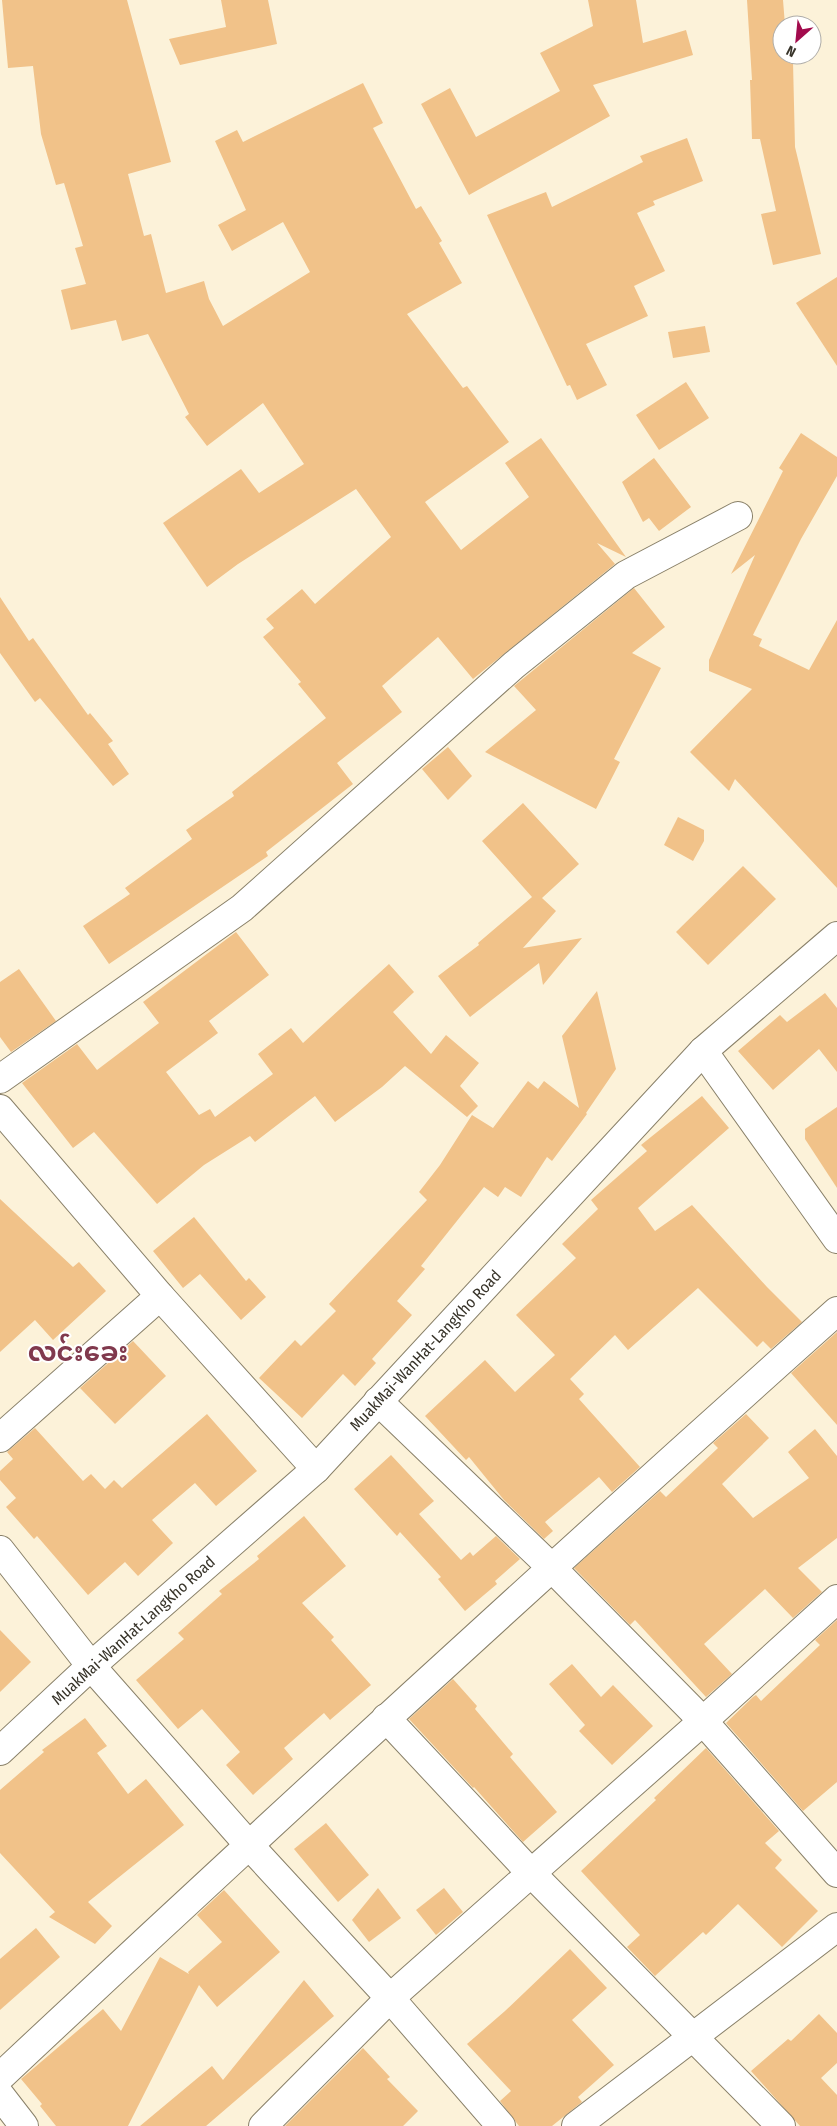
<svg xmlns="http://www.w3.org/2000/svg" width="837" height="2126" font-family="'Fira Sans Condensed','Noto Sans Myanmar',sans-serif">
<style>
.building{fill:#f1c289}
.lines{fill:none;stroke-linecap:round;stroke-linejoin:round}
.minor-casing{stroke:#898069;stroke-width:30}
.tertiary-casing{stroke:#898069;stroke-width:30}
.secondary-casing{stroke:#898069;stroke-width:30}
.minor{stroke:#fff;stroke-width:28}
.tertiary{stroke:#fff;stroke-width:28}
.secondary{stroke:#fff;stroke-width:28}
.labels{text-anchor:middle;stroke-width:4;stroke-linejoin:round;paint-order:stroke}
.street-label{font-size:16px;fill:#373329;stroke:#fff}
.town-label{font-size:26px;font-weight:bold;fill:#80394d;stroke:#fff}
</style>
<rect width="100%" height="100%" fill="#fcf2d9"/>
<g class="building">
<path d="M2,0H127L171,162L128,174L144,236L151,234L166,293L204,281L209,299L223,326L310,272L283,222L232,251L218,225L246,210L215,141L237,130L243,142L363,83L383,123L373,128L416,209L421,206L442,241L439,243L462,283L407,314L463,388L467,386L509,442L425,502L461,550L529,497L505,463L541,438L626,557L597,543L615,564L473,679L438,637L382,686L402,712L337,763L353,784L266,852L268,856L109,964L83,926L130,894L125,888L192,839L186,830L234,796L232,792L326,718L298,684L301,682L263,637L274,628L266,619L302,589L315,604L391,537L356,489L238,564L207,587L163,523L241,469L259,493L304,464L263,403L207,446L185,417L189,414L148,334L122,341L116,320L71,330L61,290L86,284L75,248L83,246L64,183L56,185L41,134L33,66L8,68Z"/>
<path d="M221,0H268L277,44L180,65L169,39L226,27Z"/>
<path d="M588,0H636L643,43L686,30L693,55L593,85L610,116L469,195L421,104L450,88L476,137L560,91L540,53L593,26Z"/>
<path d="M747,0H783L785,25H782V55H787V62H793L795,147L821,254L773,265L761,214L776,211L760,139H752L750,80H752Z"/>
<path d="M687,138L703,181L653,201L655,205L637,213L665,271L634,286L648,316L586,344L607,385L577,400L570,385L567,386L487,215L546,192L552,207L643,162L640,156Z"/>
<path d="M837,277V366L796,303Z"/>
<path d="M705,326L710,352L673,358L668,332Z"/>
<path d="M686,382L709,418L659,450L636,415Z"/>
<path d="M801,433L837,457V476L801,539L753,635L762,639L759,646L809,670L837,620V888L735,779L729,791L690,752L752,689L709,671V660L755,555L731,574L783,471L779,468Z"/>
<path d="M654,458L691,507L659,531L649,518L643,522L622,482Z"/>
<path d="M634,588L665,627L632,653L661,668L614,759L620,762L596,809L485,752L536,710L514,686Z"/>
<path d="M0,597L29,641L33,638L88,715L90,713L113,741L108,744L129,774L113,786L40,698L35,702L0,653Z"/>
<path d="M448,747L472,776L448,800L422,769Z"/>
<path d="M523,803L579,864L542,898L556,911L523,948L582,938L543,985L539,963L470,1017L438,976L479,945L478,943L532,897L482,841Z"/>
<path d="M678,817L704,830V841L693,861L664,845Z"/>
<path d="M743,866L776,899L708,965L676,932Z"/>
<path d="M236,932L269,975L209,1021L218,1033L166,1072L199,1115L210,1109L215,1117L273,1074L258,1054L291,1028L303,1043L389,964L414,992L393,1012L431,1054L446,1035L479,1063L460,1086L478,1106L467,1117L405,1066L382,1087L335,1122L315,1096L255,1142L250,1136L204,1165L157,1204L94,1132L73,1148L22,1083L77,1044L97,1070L159,1023L143,1002Z"/>
<path d="M19,969L56,1021L11,1052L0,1037V982Z"/>
<path d="M597,991L616,1069L586,1113L587,1114L552,1161L547,1157L521,1197L505,1187L498,1197L484,1187L421,1266L425,1269L397,1301L412,1315L372,1359L376,1363L355,1386L343,1374L302,1418L259,1378L295,1340L301,1346L336,1311L329,1304L427,1200L419,1192L440,1165L472,1115L493,1128L528,1081L538,1089L544,1081L579,1108L562,1036Z"/>
<path d="M825,993L837,1008V1072L819,1049L773,1090L738,1051L780,1015L787,1022Z"/>
<path d="M702,1096L729,1128L638,1208L655,1231L692,1205L767,1287L802,1322L771,1349L763,1341L757,1347L698,1288L628,1350L615,1335L570,1379L584,1394L579,1399L640,1467L612,1492L599,1477L545,1522L553,1531L544,1539L504,1500L469,1457L466,1460L425,1416L485,1360L515,1392L555,1355L516,1315L576,1258L562,1244L598,1209L591,1200L647,1151L641,1145Z"/>
<path d="M837,1107V1188L805,1139V1129Z"/>
<path d="M0,1199L73,1267L79,1262L106,1291L53,1340L35,1320L0,1352Z"/>
<path d="M194,1217L246,1281L249,1278L266,1297L241,1320L200,1274L183,1288L153,1251Z"/>
<path d="M837,1332V1425L791,1373Z"/>
<path d="M133,1341L166,1376L115,1424L80,1388Z"/>
<path d="M207,1414L257,1471L216,1506L195,1483L152,1520L173,1543L138,1576L125,1562L88,1595L37,1536L34,1539L6,1507L16,1498L0,1480V1471L13,1459L7,1452L35,1428L83,1481L91,1474L105,1489L114,1480L122,1488Z"/>
<path d="M746,1414L769,1438L722,1484L753,1518L809,1478L788,1452L815,1429L837,1456V1538L798,1568L822,1592L793,1618L765,1589L704,1644L732,1674L706,1697L635,1620L630,1625L574,1568L660,1491L666,1497L718,1448L713,1443Z"/>
<path d="M391,1455L434,1501L419,1514L461,1560L470,1552L473,1556L496,1536L520,1559L495,1581L497,1584L465,1611L438,1579L441,1577L400,1532L397,1536L354,1489Z"/>
<path d="M304,1516L346,1566L302,1603L334,1637L331,1640L371,1685L330,1720L324,1713L284,1748L293,1759L253,1795L226,1765L240,1752L202,1709L178,1729L136,1680L184,1639L178,1633L222,1594L219,1591L259,1559L257,1556Z"/>
<path d="M837,1620V1782L803,1811L726,1723L753,1697L756,1695L761,1701L820,1645L815,1640Z"/>
<path d="M0,1630L31,1662L0,1692Z"/>
<path d="M572,1664L601,1697L613,1685L653,1726L612,1765L579,1731L585,1725L549,1684Z"/>
<path d="M453,1679L477,1706L475,1709L513,1754L510,1757L557,1812L523,1842L474,1787L473,1788L409,1719Z"/>
<path d="M85,1718L107,1746L97,1753L128,1794L146,1779L184,1825L88,1902L112,1926L95,1944L49,1917L55,1912L0,1853V1790L44,1752L42,1750Z"/>
<path d="M706,1748L779,1831L765,1843L782,1860L775,1868L818,1911L782,1947L738,1904L706,1935L703,1932L655,1976L627,1947L640,1935L581,1871L656,1800L654,1798Z"/>
<path d="M326,1823L369,1875L338,1902L294,1849Z"/>
<path d="M378,1888L401,1918L369,1942L352,1920Z"/>
<path d="M444,1888L463,1912L436,1935L416,1910Z"/>
<path d="M224,1890L280,1952L217,2007L199,1985L128,2126H56L40,2106L42,2104L21,2079L103,2009L121,2031L160,1957L189,1974L188,1972L222,1942L197,1915Z"/>
<path d="M36,1928L60,1957L0,2010V1959Z"/>
<path d="M570,1949L607,1988L572,2020L614,2065L578,2097L582,2102L552,2126H519L500,2101L511,2091L467,2044L505,2011Z"/>
<path d="M304,1980L334,2016L206,2126H140L212,2066L223,2080Z"/>
<path d="M819,2014L837,2033V2063L821,2078L837,2095V2126H800L751,2071L788,2039L791,2041Z"/>
<path d="M363,2048L390,2077L387,2079L418,2111L403,2126H285Z"/>
</g>
<g class="lines">
<defs>
<g id="minor">
<path d="M703,1051L837,1239"/>
<path d="M0,1079L242,908L514,665L626,575L738,516"/>
<path d="M0,1109L160,1296L316,1469"/>
<path d="M378,1401L551,1567L703,1721L837,1873"/>
<path d="M0,1438L160,1296"/>
<path d="M386,1718L531,1873L781,2126"/>
<path d="M0,2077C276,1818 555,1563 837,1311"/>
<path d="M0,2095L24,2126"/>
<path d="M263,2126L390,1998L703,1721L837,1599"/>
<path d="M576,2126L837,1927"/>
</g>
<path id="tertiary" d="M0,1550L91,1666L248,1844L390,1998L501,2126"/>
<path id="secondary" d="M0,1751L91,1666L316,1469L703,1051L837,936"/>
</defs>
<use href="#minor" class="minor-casing"/>
<use href="#tertiary" class="tertiary-casing"/>
<use href="#secondary" class="secondary-casing"/>
<use href="#minor" class="minor"/>
<use href="#tertiary" class="tertiary"/>
<use href="#secondary" class="secondary"/>
</g>
<g class="labels">
<g class="street-label">
<text transform="translate(425 1350) rotate(-47)" y="6">MuakMai-WanHat-LangKho Road</text>
<text transform="translate(133 1630) rotate(-42)" y="6">MuakMai-WanHat-LangKho Road</text>
</g>
<g class="town-label">
<text x="78" y="1361">လင်းခေး</text>
</g>
</g>
<g transform="translate(797 40) rotate(207)"><circle r="24" fill="#ffffff" stroke="#afada9"/>
<path d="M0-4L9 19L0 12L-9 19Z" fill="#a20b4d"/>
<text y="-8" font-size="14" font-weight="bold" text-anchor="middle" fill="#373329">N</text>
</g>
</svg>
